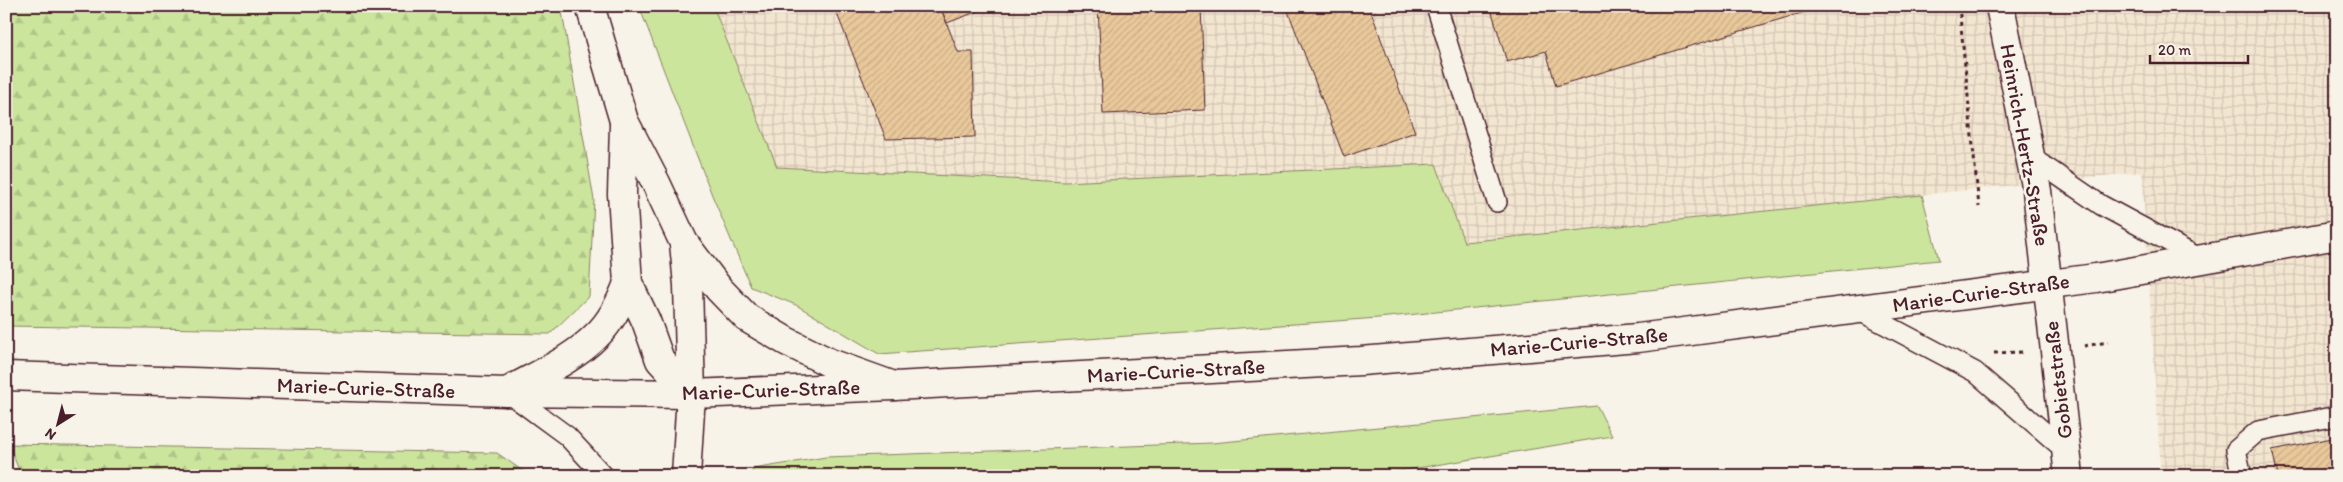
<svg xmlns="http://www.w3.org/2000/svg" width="2343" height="482" font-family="Itim,sans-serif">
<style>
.industrial{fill:url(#industrial-grid)}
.grass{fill:#cbe59c;stroke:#8a8264}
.forest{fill:url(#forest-firs);stroke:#8a8264}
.building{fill:url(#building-hatch);stroke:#4a1f2b}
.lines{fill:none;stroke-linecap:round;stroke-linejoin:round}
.service-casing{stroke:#4a1f2b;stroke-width:22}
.minor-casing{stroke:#4a1f2b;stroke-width:31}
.secondary-casing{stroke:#4a1f2b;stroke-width:31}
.motorway-casing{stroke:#4a1f2b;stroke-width:31}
.path{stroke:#4a1f2b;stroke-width:3;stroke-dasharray:4 4;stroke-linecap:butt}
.service{stroke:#f7f3e8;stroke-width:19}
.minor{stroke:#f7f3e8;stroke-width:28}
.secondary{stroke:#f7f3e8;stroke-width:28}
.motorway{stroke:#f7f3e8;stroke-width:28}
.labels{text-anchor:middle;stroke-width:5;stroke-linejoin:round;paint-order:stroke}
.street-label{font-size:21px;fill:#4a1f2b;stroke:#f7f3e8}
</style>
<defs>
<pattern id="industrial-grid" width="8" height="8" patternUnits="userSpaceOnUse" patternTransform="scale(1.25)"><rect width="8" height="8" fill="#f3e6d1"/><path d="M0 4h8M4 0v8" fill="none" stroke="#d2c5b4"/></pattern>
<pattern id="forest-firs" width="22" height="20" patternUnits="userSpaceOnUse" patternTransform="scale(1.25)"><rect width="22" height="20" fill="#cbe59c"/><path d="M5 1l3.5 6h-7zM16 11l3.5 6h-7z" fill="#b0c487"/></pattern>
<pattern id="building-hatch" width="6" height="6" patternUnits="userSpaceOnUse" patternTransform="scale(1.25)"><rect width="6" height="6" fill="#e9c99b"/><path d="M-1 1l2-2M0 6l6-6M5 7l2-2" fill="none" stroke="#c9ac86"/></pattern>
</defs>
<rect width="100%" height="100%" fill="#f7f3e8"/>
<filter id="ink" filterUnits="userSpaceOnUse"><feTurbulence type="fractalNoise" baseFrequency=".02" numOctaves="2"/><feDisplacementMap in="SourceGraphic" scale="10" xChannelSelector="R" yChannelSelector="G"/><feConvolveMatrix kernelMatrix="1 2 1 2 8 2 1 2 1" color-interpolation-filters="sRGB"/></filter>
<g filter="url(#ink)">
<path class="industrial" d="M713,6H2337V476H2161L2142,172L1463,242L1436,164L1065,182L777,167Z"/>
<g class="grass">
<path d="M639,6H713L777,167L1065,182L1436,164L1464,242L1922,195L1939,260L1378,318L879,354L796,305L751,287L712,195Z"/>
<path d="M1597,406L1612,436L1369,476H751L753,469L826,457L1212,443Z"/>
</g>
<g class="forest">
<path d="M6,6H561L594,200L589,296L550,334L6,326Z"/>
<path d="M9,444L497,453L530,476H21Z"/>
</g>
<g class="building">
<path d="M834,6H940L958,52H973L975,137L886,139Z"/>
<path d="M940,6H980L981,10L947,23Z"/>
<path d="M1098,6H1201L1205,110L1103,114Z"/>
<path d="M1286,6H1369L1415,132L1344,157Z"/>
<path d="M1490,6H1825L1556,86L1546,51L1507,62Z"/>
<path d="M2337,437V476H2278L2272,450Z"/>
</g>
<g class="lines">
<defs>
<g id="service">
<path d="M1436,6L1497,202"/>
<path d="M2031,157L2101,205L2201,259"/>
<path d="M1858,310L1975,372L2066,451"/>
<path d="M507,392L567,436L604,476"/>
<path d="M2242,476L2236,450L2258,431L2337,416"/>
</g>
<g id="minor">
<path d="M2000,6L2037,191L2069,476"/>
<path d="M686,476L691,394"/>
</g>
<path id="secondary" d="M6,376L507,392L691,394L894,386L1361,361L1638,338L2096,278L2337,235"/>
<g id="motorway">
<path d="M590,6L624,121L656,183L684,243L719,289L747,318L786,341L830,363L894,386"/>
<path d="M624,125L622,194L628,283L646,321L660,360L691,394"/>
<path d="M684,243L688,285L691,394"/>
<path d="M507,392C535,376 574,359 596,336C611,322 621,302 628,283"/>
</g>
</defs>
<use href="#service" class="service-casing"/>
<use href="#minor" class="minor-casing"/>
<use href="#secondary" class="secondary-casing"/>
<use href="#motorway" class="motorway-casing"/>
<g class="path">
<path d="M1959,6L1979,207"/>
<path d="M2084,346L2108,342"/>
<path d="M1994,353L2025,352"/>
</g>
<use href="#service" class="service"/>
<use href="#minor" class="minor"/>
<use href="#secondary" class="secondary"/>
<use href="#motorway" class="motorway"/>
</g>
</g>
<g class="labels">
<g class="street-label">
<text transform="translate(2025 145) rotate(80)" y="7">Heinrich-Hertz-Straße</text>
<text transform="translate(1981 293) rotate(-8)" y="7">Marie-Curie-Straße</text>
<text transform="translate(1579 342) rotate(-5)" y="7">Marie-Curie-Straße</text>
<text transform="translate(1176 371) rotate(-3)" y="7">Marie-Curie-Straße</text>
<text transform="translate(2058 380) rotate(-97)" y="7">Gobietstraße</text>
<text transform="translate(366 388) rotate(2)" y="7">Marie-Curie-Straße</text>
<text transform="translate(771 390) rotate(-2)" y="7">Marie-Curie-Straße</text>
</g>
</g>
<rect width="2343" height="482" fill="none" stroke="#f7f3e8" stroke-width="25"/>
<rect x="12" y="12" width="2318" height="457" fill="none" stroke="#4a1f2b" stroke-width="2" filter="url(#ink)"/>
<g transform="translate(58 424) rotate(216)" stroke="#f7f3e8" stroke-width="4" paint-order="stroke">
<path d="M0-4L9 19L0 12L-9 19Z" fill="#4a1f2b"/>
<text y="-8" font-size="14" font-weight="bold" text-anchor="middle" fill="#4a1f2b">N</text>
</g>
<path d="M2150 55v8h98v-8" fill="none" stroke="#4a1f2b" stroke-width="2.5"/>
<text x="2158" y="55" font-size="15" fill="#4a1f2b" stroke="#f7f3e8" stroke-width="4" paint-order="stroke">20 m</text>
</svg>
